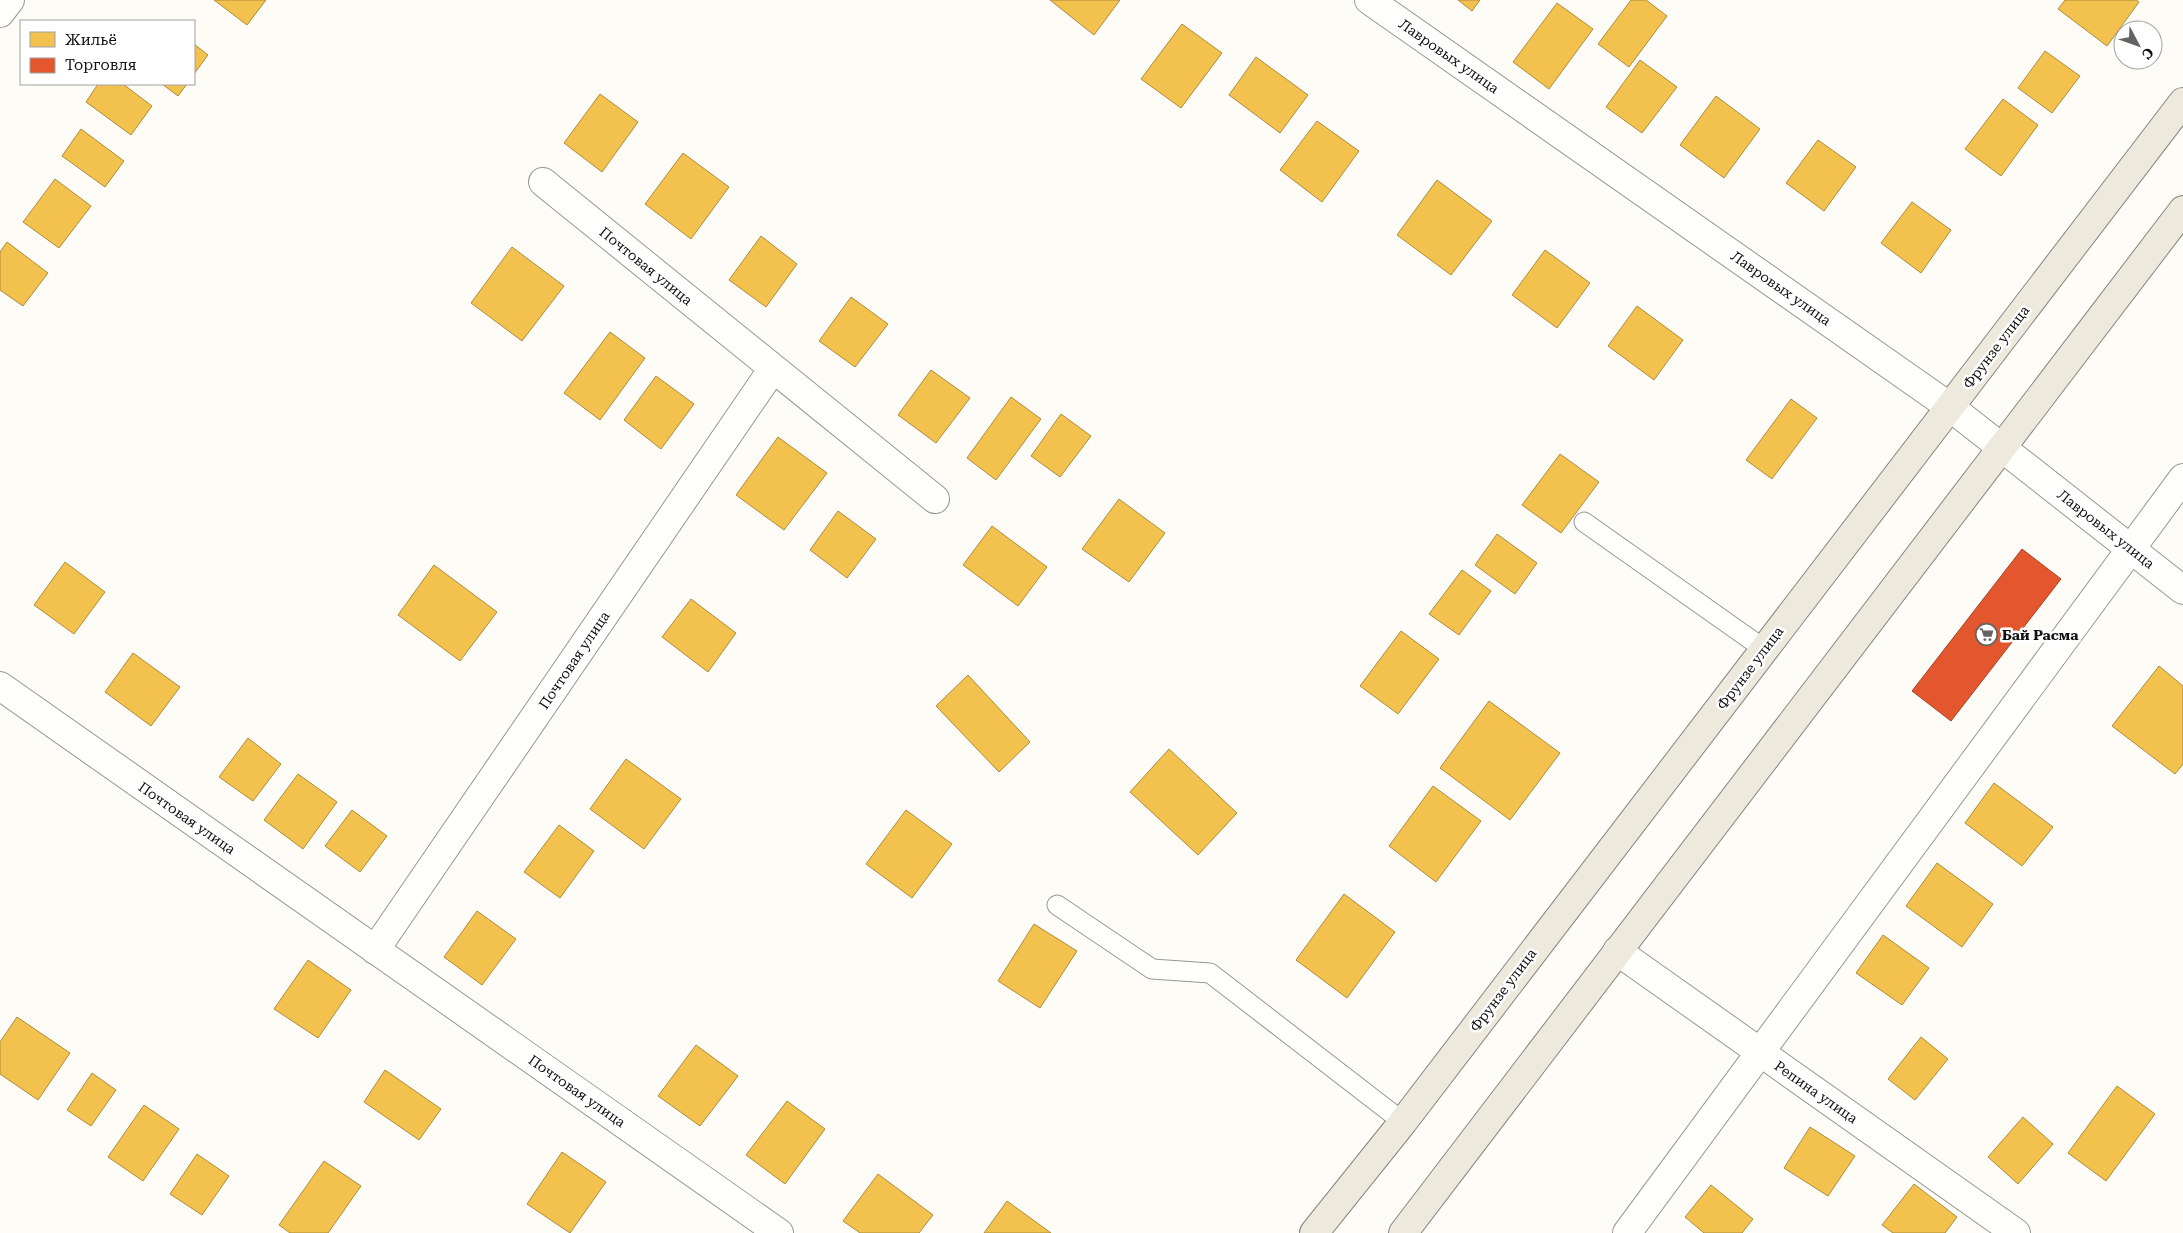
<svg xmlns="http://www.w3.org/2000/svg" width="2183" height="1233" font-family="'Roboto Serif',serif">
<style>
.homes{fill:#f2c14e;stroke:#ae8c3c}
.shops{fill:#e4572e;stroke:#a54225}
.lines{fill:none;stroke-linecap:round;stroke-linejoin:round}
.lane-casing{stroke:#979795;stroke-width:21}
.street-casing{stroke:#979795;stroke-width:30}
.primary-casing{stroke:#858482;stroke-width:30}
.lane{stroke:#fffffe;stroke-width:19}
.street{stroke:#fffffe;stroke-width:28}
.primary{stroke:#ede9dc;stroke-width:28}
.labels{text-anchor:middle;stroke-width:5;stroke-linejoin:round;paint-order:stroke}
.street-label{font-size:14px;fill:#111;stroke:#fff}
.poi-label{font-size:14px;font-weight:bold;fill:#111;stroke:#fff;text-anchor:start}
</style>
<rect width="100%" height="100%" fill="#fdfcf7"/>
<g class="homes">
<path d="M214,0H266L247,25Z"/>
<path d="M1050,0H1120L1094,35Z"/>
<path d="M1458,0H1480L1472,11Z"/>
<path d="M1631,0H1646L1667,16L1629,67L1598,44Z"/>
<path d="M2065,0H2136L2139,2L2107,46L2058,9Z"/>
<path d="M1557,3L1593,29L1549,89L1513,62Z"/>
<path d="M1182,24L1222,53L1181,108L1141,79Z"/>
<path d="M194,44L208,55L194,74Z"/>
<path d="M2045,51L2080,76L2052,113L2018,88Z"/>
<path d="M1256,57L1308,95L1280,133L1229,95Z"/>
<path d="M1640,60L1677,87L1642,133L1606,107Z"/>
<path d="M98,84H123L152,106L131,135L86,102Z"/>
<path d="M162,84H187L178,96Z"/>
<path d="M600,94L638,122L602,172L564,143Z"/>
<path d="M1716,96L1760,129L1724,178L1680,145Z"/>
<path d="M2003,99L2038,125L2001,176L1965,149Z"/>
<path d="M1317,121L1359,151L1322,202L1280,170Z"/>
<path d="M81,129L124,161L105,187L62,156Z"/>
<path d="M1818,140L1856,167L1824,211L1786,183Z"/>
<path d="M683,153L729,187L691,239L645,204Z"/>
<path d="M55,179L91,206L59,248L23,222Z"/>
<path d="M1437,180L1492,221L1451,275L1397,235Z"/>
<path d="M1912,202L1951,230L1921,273L1881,243Z"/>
<path d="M761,236L797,264L766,307L729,280Z"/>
<path d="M7,242L48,273L23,306L0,290V252Z"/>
<path d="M512,247L564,286L522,341L471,303Z"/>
<path d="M1545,250L1590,283L1557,328L1512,295Z"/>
<path d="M851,297L888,324L855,367L819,341Z"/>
<path d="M1637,306L1683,340L1654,380L1608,346Z"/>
<path d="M610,332L645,358L600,420L564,393Z"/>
<path d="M931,370L970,398L936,443L898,415Z"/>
<path d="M656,376L694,404L661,449L624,420Z"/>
<path d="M1011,397L1041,419L996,480L967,458Z"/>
<path d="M1791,399L1817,418L1772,479L1746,460Z"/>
<path d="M1061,414L1091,436L1060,477L1031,456Z"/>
<path d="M778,437L827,473L784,530L736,495Z"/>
<path d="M1560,454L1599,482L1561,533L1522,505Z"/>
<path d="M1119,499L1165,533L1129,582L1082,549Z"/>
<path d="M838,511L876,539L847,578L810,550Z"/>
<path d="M992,526L1047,567L1018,606L963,565Z"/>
<path d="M1497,534L1537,563L1515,594L1475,565Z"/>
<path d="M65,562L105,592L74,634L34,605Z"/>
<path d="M434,565L497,612L460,661L398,615Z"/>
<path d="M1462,570L1491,591L1459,635L1429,614Z"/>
<path d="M691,599L736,633L708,672L662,637Z"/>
<path d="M1401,631L1439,659L1398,714L1360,686Z"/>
<path d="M133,653L180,687L151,726L105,692Z"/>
<path d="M2159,666L2183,686V764L2175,774L2112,726Z"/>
<path d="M968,675L1030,742L999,772L936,706Z"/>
<path d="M1489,701L1560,753L1510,820L1440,768Z"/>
<path d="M248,738L281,764L253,801L219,777Z"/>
<path d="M1169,749L1237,813L1198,855L1130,792Z"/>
<path d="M626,759L681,799L644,849L590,809Z"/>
<path d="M298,774L337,802L303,849L264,820Z"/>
<path d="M1994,783L2053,827L2022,866L1965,823Z"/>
<path d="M1433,786L1481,821L1436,882L1389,846Z"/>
<path d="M352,810L387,836L360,872L325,846Z"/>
<path d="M906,810L952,844L912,898L866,864Z"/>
<path d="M559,825L594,851L560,898L524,872Z"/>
<path d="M1937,863L1993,904L1962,947L1906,906Z"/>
<path d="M1344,894L1395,932L1347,998L1296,960Z"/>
<path d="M477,911L516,939L482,985L444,957Z"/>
<path d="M1034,924L1077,951L1040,1008L998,981Z"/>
<path d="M1883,935L1929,968L1902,1005L1856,973Z"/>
<path d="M308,960L351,990L318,1038L274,1009Z"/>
<path d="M17,1017L70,1053L38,1100L0,1074V1042Z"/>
<path d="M1921,1037L1948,1059L1915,1100L1888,1079Z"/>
<path d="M696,1045L738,1076L700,1126L658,1096Z"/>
<path d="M385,1070L441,1109L419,1140L364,1102Z"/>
<path d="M92,1073L116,1090L91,1126L67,1110Z"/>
<path d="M2117,1086L2155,1114L2106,1181L2068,1153Z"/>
<path d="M787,1101L825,1129L785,1184L746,1155Z"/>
<path d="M144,1105L179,1129L143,1181L108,1157Z"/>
<path d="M2023,1117L2053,1144L2018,1184L1988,1157Z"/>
<path d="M1810,1127L1855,1156L1828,1196L1784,1168Z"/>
<path d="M562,1152L606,1182L570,1233L527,1204Z"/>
<path d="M197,1154L229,1176L202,1215L170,1194Z"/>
<path d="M324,1161L361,1186L328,1233H290L279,1225Z"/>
<path d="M878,1174L933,1215L919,1233H860L843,1221Z"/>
<path d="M1914,1184L1957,1217L1945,1233H1893L1882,1225Z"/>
<path d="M1711,1185L1753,1219L1742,1233H1704L1685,1217Z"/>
<path d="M1007,1201L1051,1233H984Z"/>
</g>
<path class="shops" d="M2022,549L2061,579L1951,721L1912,691Z"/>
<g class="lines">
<defs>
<g id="lane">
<path d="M1584,522L1764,649"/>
<path d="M1057,905L1152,969L1210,973L1403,1122"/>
</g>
<g id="street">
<path d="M1369,0L1950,407L2183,590"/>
<path d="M0,13L10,0"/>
<path d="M543,182L935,499"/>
<path d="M0,686L779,1233"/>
<path d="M375,950L772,370"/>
<path d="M1617,951L2016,1233"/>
<path d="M1627,1233L2183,478"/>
</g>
<g id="primary">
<path d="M1314,1233L1403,1122L2183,102"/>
<path d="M1403,1233L2183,210"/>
</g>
</defs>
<use href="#lane" class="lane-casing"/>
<use href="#street" class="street-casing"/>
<use href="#primary" class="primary-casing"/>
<use href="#lane" class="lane"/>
<use href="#street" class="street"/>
<use href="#primary" class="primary"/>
</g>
<defs>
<symbol id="supermarket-ring" viewBox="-11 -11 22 22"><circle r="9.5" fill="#fff" stroke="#646362" stroke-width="1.5"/><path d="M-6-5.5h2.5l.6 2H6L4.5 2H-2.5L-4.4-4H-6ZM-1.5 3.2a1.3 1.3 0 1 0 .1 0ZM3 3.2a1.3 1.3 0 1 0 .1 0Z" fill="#646362"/></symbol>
</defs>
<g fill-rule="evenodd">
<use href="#supermarket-ring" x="1974" y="622" width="25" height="25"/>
</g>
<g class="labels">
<g class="street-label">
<text transform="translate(1449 56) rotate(35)" y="5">Лавровых улица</text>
<text transform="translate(646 266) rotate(39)" y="5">Почтовая улица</text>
<text transform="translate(1781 288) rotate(35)" y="5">Лавровых улица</text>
<text transform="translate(1996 347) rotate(-53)" y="5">Фрунзе улица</text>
<text transform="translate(2106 529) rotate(38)" y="5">Лавровых улица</text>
<text transform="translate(574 660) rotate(-56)" y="5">Почтовая улица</text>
<text transform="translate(1750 668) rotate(-53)" y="5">Фрунзе улица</text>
<text transform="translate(187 818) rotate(35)" y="5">Почтовая улица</text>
<text transform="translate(1503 990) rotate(-53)" y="5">Фрунзе улица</text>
<text transform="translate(577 1091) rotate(35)" y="5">Почтовая улица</text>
<text transform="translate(1816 1092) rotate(35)" y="5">Репина улица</text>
</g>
<g class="poi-label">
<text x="2002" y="640">Бай Расма</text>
</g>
</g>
<rect x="20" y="20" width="175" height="65" fill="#ffffff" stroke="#a0a0a0"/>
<rect x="30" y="32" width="25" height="15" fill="#f2c14e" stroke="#a0a0a0"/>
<text x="65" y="45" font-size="15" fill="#111111">Жильё</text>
<rect x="30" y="58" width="25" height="15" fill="#e4572e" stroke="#a0a0a0"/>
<text x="65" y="70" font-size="15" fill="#111111">Торговля</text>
<g transform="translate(2138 45) rotate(131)"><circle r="24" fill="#ffffff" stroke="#a0a0a0"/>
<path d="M0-4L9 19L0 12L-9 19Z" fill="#646362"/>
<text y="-8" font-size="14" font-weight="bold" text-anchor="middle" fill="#111111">С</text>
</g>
</svg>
